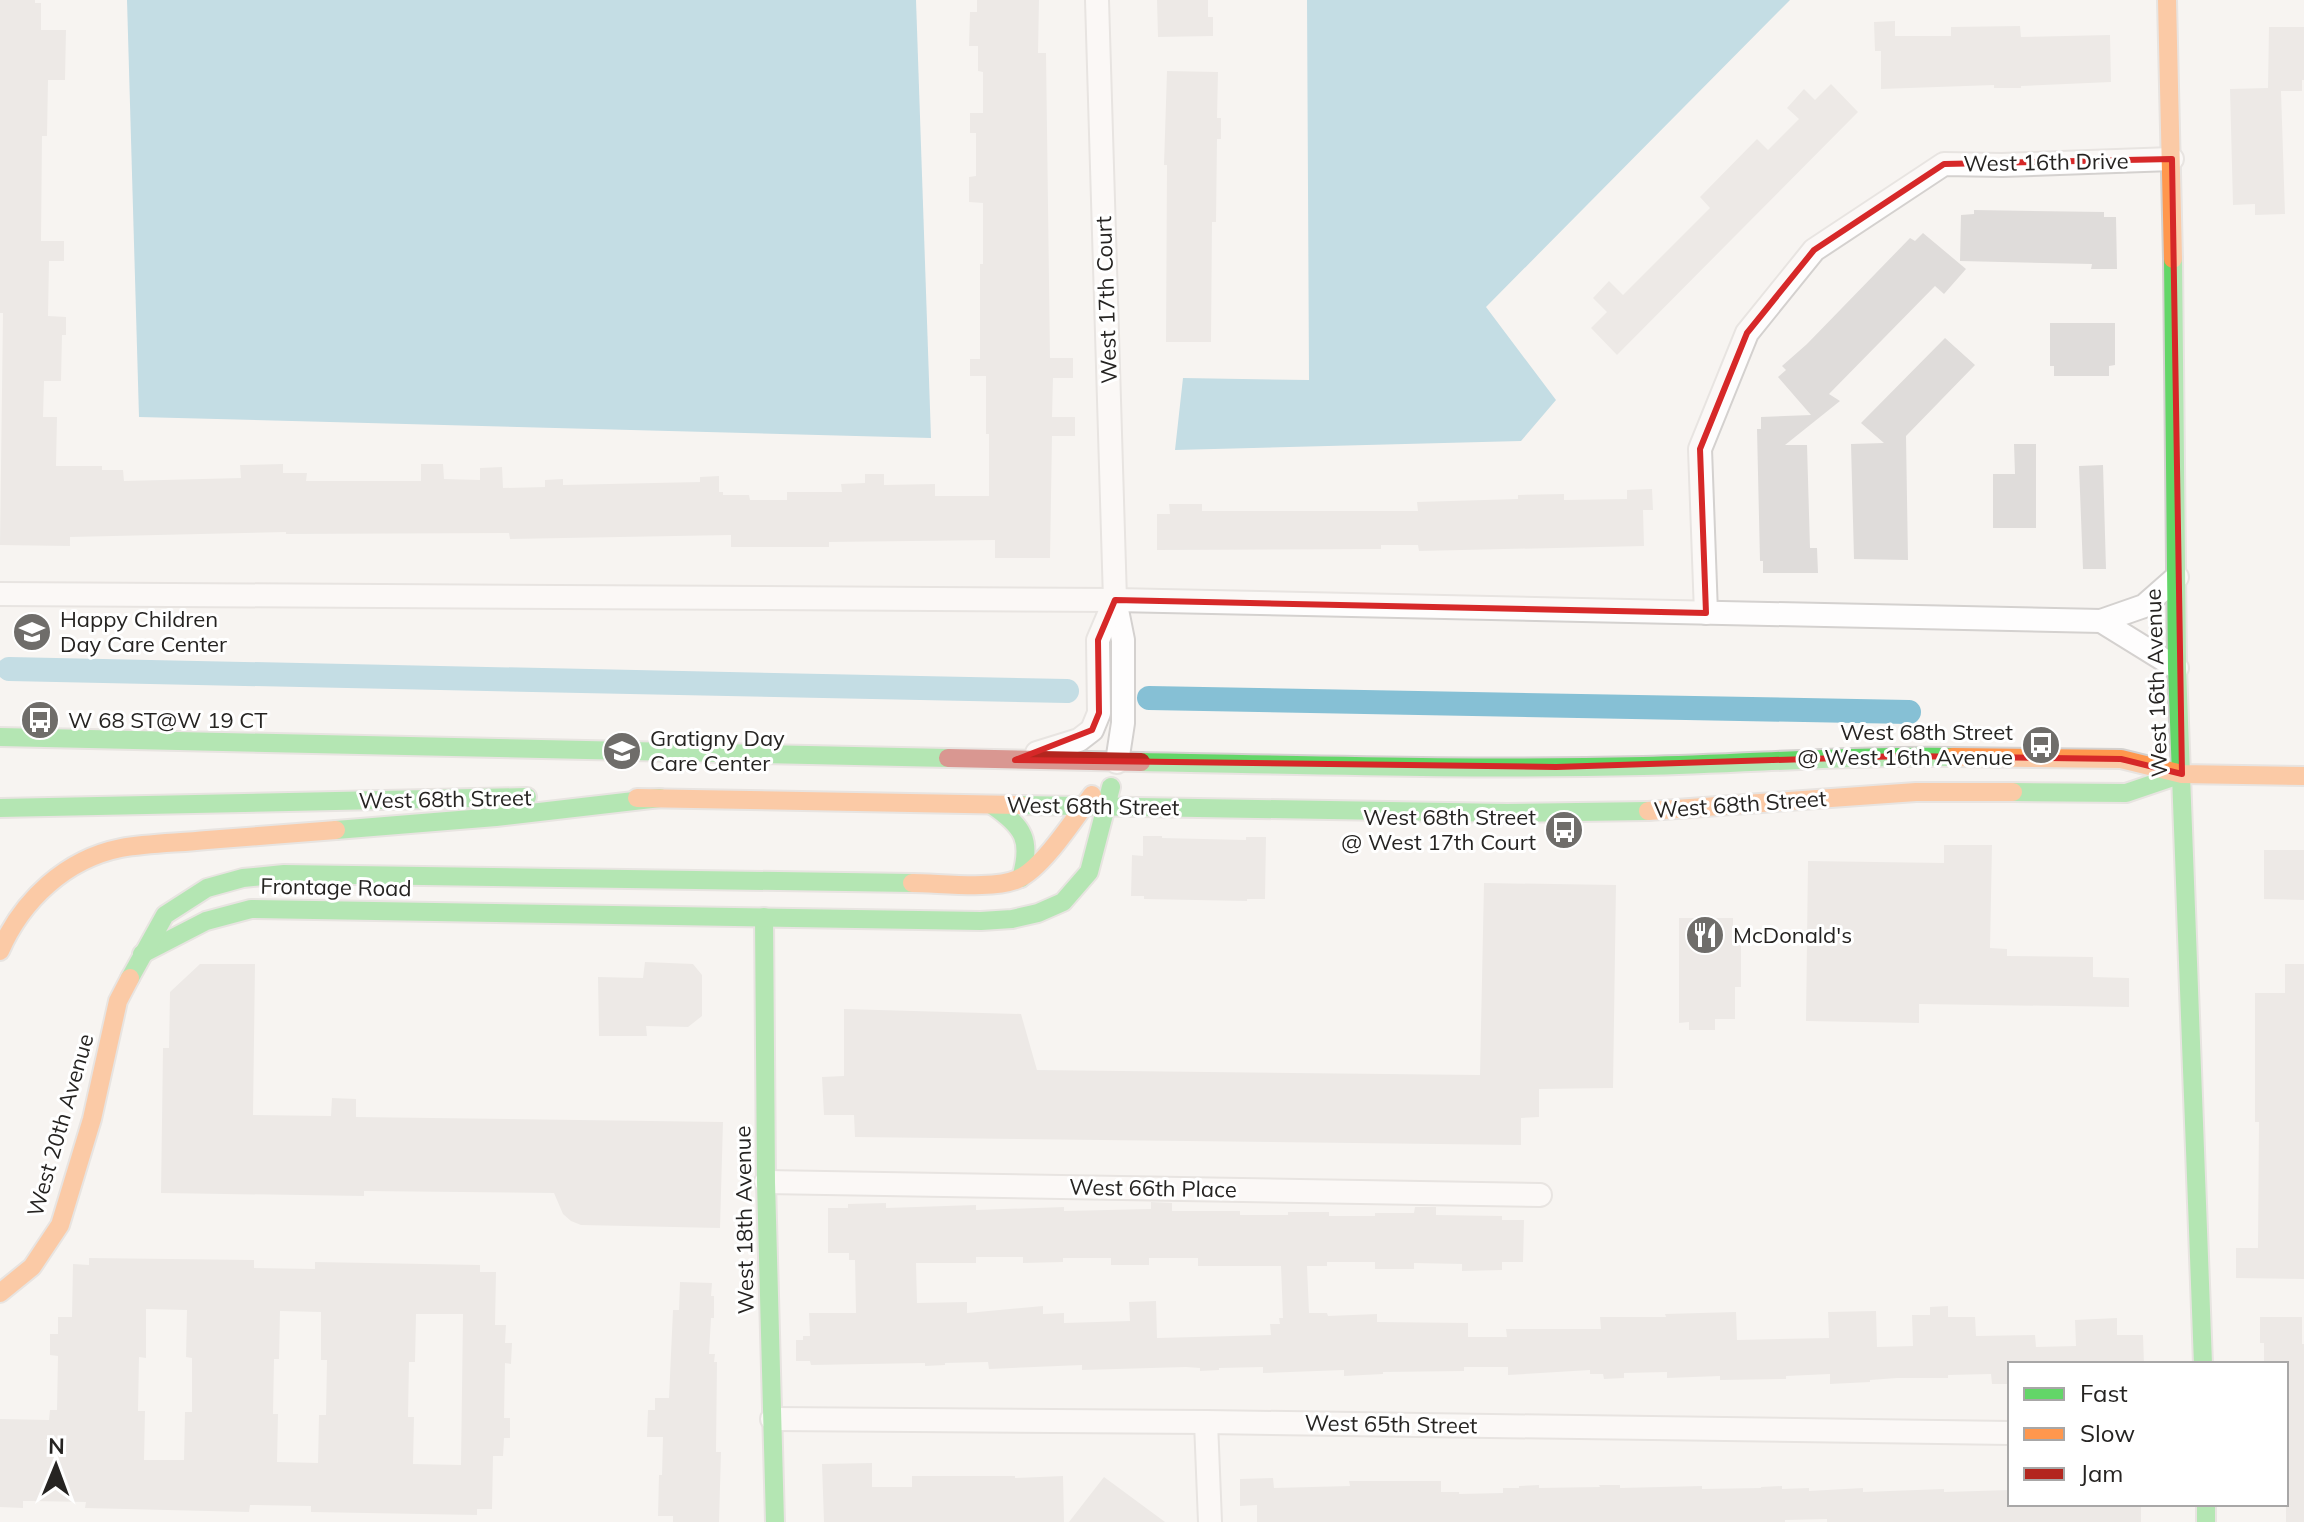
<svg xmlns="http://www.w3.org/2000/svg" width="2304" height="1522" font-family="Mulish,sans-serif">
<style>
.water{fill:#86c0d5}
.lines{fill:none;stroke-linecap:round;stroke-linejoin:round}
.canal{stroke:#86c0d5;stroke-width:24}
.building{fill:#dfdcda;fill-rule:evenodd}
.street-casing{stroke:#d4d1cf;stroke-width:26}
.fast-casing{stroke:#d4d1cf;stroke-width:22}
.slow-casing{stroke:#d4d1cf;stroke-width:22}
.jam-casing{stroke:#d4d1cf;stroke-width:22}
.street{stroke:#fefdfd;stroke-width:22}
.fast{stroke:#63d668;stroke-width:18}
.slow{stroke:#ff974d;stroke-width:18}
.jam{stroke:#b3261e;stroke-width:18}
.marked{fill:none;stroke:#d62828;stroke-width:6;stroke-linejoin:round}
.labels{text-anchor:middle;stroke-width:6;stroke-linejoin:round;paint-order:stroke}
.street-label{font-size:22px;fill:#262422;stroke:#fff}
.poi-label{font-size:22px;fill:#262422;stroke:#fff;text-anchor:start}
</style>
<rect width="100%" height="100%" fill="#f7f4f1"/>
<g class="water">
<path d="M127,0H916L931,438L139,417Z"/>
<path d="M1307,0H1790L1486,307L1556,400L1521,441L1175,450L1183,378L1309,380Z"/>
</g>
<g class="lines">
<g class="canal">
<path d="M9,669L1067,691"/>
<path d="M1149,698L1909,712"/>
</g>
</g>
<g class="building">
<path d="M0,0H35V3H41V30H66L65,80H48L47,136H42L41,241H64V261H49L48,316L66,317V335H62L61,381H44L43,417H57L56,466H102V470H123L124,481L241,478L240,465L283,464V473H307L306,481H421V464H443L444,479L480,480V468L502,467L503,488L545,487V480L563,479V485L700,482V477L719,476V492H723V495H749L750,500H787V492H842L841,484L865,483V474H884V485L935,484V496H989V434H986V376H970V359H980V264H983V203L969,202V177L976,176V133H970V113H983V72L978,71V46H969L970,12H977V0H1039L1038,53H1046L1050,358H1073V378H1053L1052,417H1075V436H1052L1050,558H995V540L829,542V547H731V535L510,539L509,533L286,534V532L70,537V546L0,545L3,313H0Z"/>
<path d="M1157,0H1208V17H1213V36L1158,37Z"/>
<path d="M1895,21V36H1951V27L2020,26L2021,37L2110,35L2111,82L2021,86V88H1994V85L1881,89V51H1875L1874,22Z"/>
<path d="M2269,27H2304V80H2302V91H2281L2285,214L2255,215V204L2233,205L2230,89L2268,88Z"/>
<path d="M1167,71L1218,72L1217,118H1221V139H1217L1216,222H1212L1211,342H1166L1167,165H1164Z"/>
<path d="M1831,84L1858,112L1617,355L1591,328L1607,312L1593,298L1609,281L1623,295L1710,208L1700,197L1757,139L1768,150L1799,119L1787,108L1804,89L1815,100Z"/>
<path d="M1974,210L2104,212V217H2116L2117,269H2091L2092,264L1960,261L1961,215L1974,214Z"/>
<path d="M1923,233L1966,269L1944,294L1935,286L1829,394L1840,401L1785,445H1807L1810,548H1817L1818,573H1763V561H1760L1757,429H1761V417L1811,415L1778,377L1786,370L1782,366L1807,344L1910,238L1915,241Z"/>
<path d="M2050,323H2115V365L2109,366V376H2054V366H2050Z"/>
<path d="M1945,338L1975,365L1906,436L1908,560L1854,559L1851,444L1884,443L1861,423Z"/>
<path d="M2014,444H2036V528H1993V474H2015Z"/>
<path d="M2103,465L2106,569H2083L2079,466Z"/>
<path d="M1652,489L1653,510H1643L1644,546L1419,551L1418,545H1381V549L1157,550V514H1170L1169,504H1202V511H1418L1417,502L1518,499V495L1564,494V500L1627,499V490Z"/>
<path d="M1143,836H1162V838L1246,840V837H1266L1265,899H1247V901L1144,899V896H1131L1132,855L1143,856Z"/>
<path d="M1944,845H1992L1990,948L2007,949V956L2093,957V977L2129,978V1007L1919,1004V1023L1806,1021L1808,861L1944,863Z"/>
<path d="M2264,850H2304V900L2264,899Z"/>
<path d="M1484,883L1616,885L1613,1088L1539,1089V1117L1521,1118V1145L855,1137L854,1115H824L822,1077L844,1076V1009L1021,1014L1037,1070L1480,1075Z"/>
<path d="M1679,918H1733V938H1741V987H1735V1019H1715V1030H1689V1022L1679,1023Z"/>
<path d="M645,962L693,964L702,975V1016L688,1027L646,1026L647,1036H599L598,977L643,978Z"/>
<path d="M200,964H255L253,1115L331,1116L332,1098L356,1099V1117L723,1122L720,1228L581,1225L571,1221L563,1214L554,1193L364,1191V1196L161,1193L163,1048H169L170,992Z"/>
<path d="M2285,964H2304V1279L2236,1278V1248H2258L2259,1122H2255V993H2285Z"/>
<path d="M1151,1202L1172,1203V1211H1240V1215H1288V1212H1329V1216H1375V1213H1414L1415,1207H1436V1215L1502,1216V1220H1524L1523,1262H1502V1270L1462,1271V1264L1414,1263V1269H1375V1262H1327V1266H1307L1309,1313H1327L1328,1316L1377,1314V1322L1468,1323V1337H1507L1506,1329H1601L1600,1317H1666L1665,1314L1736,1312L1737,1340L1829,1338L1828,1312L1876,1311L1877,1347L1913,1346L1912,1315H1930V1307L1948,1306V1317H1975L1976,1336L2035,1335L2036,1347L2076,1346L2075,1320L2117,1318V1335H2143L2144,1364H2010V1384H1992L1991,1374L1948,1375V1378H1897L1870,1380V1382L1830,1384V1374L1786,1376V1379L1720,1380V1376L1667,1378V1372L1624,1373V1378L1604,1379L1603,1374H1590V1370L1508,1375V1367H1464V1371L1383,1372V1374L1344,1376V1370L1263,1373V1367L1219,1368V1370L1200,1371V1368L1186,1367L1082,1370V1365L989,1369L988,1362L945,1363V1365L925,1366V1363L811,1365L810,1361H796V1340H803V1336H810L809,1313H856L855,1260H849V1253H828V1208H848V1204L886,1203V1208L976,1205V1210L1064,1207V1211L1151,1209ZM976,1257H1023V1263L1063,1262V1258H1111V1265H1149V1258H1198V1266H1281L1283,1318H1279L1280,1324H1270L1271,1335L1157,1338L1156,1301L1129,1302L1130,1321L1064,1323V1313L1043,1314V1306L967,1313V1302L917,1303L916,1263H976Z"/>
<path d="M89,1258L254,1260V1268L315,1269V1262L480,1265V1272H496L495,1325H506L505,1343H512L511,1364L505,1363L504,1418H510V1438H504L503,1456H493L492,1509H477V1515L311,1512V1506L250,1505L249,1512L85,1508L86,1502L31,1501H23V1508L0,1507V1419L49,1420L50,1410H57L58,1356L50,1355V1334H58V1317H72L73,1264L89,1265ZM146,1309L187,1310L186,1357L192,1358V1412H185L184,1460H144L145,1411H138L139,1357L146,1358ZM280,1311L321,1312V1360H327L326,1415H319L318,1463L277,1462L278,1414H273L274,1359H279ZM416,1314H463L461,1465L413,1464L414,1417H408L409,1362H415Z"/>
<path d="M680,1282L712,1283L711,1296H714V1318H711L709,1354H715L714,1362H717L716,1452H721L719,1522H673V1516H658L659,1475H662L663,1437H647L648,1410H655V1398H669L673,1310H679Z"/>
<path d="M2260,1317H2302V1344H2304V1522H2286V1364H2264V1343H2260Z"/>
<path d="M872,1463V1487H912V1476H1015V1478L1063,1476L1064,1522H824L822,1464Z"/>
<path d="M1104,1477L1165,1522H1069Z"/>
<path d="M1273,1478L1274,1488L1350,1486L1349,1481H1441V1492H1459V1494L1503,1493V1488H1519V1486L1539,1485V1488L1600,1487L1599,1485H1620V1488L1702,1486V1489L1761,1488V1487L1782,1486V1489L1809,1488V1491L1863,1488V1492L1944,1489V1492L2010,1490V1504H2141V1522H1827V1519L1785,1520V1522H1257V1505L1240,1506V1479Z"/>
</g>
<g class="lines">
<defs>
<g id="street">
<path d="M1097,0L1115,600L1123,640V723L1117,762"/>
<path d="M0,594L1115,600L2101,621L2144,606L2177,577"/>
<path d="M1706,613L1700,449L1747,333L1814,250L1944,164L2002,165L2172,159"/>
<path d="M2101,621L2177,668"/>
<path d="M1037,753L1079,740L1092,730L1099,713L1098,640L1115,600"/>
<path d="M766,1182L1540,1195"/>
<path d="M772,1419L1206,1422L2010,1433"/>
<path d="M1206,1422L1210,1522"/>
</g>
<g id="fast">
<path d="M2173,259L2177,668L2203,1364"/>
<path d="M0,737L948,758"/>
<path d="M1141,762C1308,765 1476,770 1643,766C1746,764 1849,755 1952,757"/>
<path d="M2013,792L2126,793L2182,774"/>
<path d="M992,805C1024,827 1032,840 1021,878"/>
<path d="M1020,805L1507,813L1648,811"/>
<path d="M0,808L527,797"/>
<path d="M336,830L496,817L660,798"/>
<path d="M764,917L766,1182L775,1522"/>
<path d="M142,954L206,921L251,909L981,921L1012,919L1038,913L1063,902L1089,872L1111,787"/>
<path d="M130,978L165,915L207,888L243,878L284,874L912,883"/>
<path d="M2206,1504V1522"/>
</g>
<g id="slow">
<path d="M2167,0L2173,259"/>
<path d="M1952,757L2121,759L2182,774L2304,776"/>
<path d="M637,798L1020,805"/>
<path d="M1648,811L1916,792H2013"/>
<path d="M912,883C940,883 994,890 1018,879C1043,868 1075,818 1092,795"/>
<path d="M0,951C22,900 66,859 121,848C149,843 179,843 207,840C250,837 293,833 336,830"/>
<path d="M0,1293L32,1267L60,1225L92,1119L118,1001L130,978"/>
</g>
<path id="jam" d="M948,758L1141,762"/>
</defs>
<use href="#street" class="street-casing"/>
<use href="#fast" class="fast-casing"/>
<use href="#slow" class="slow-casing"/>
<use href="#jam" class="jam-casing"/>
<use href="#street" class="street"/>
<use href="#fast" class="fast"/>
<use href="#slow" class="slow"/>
<use href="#jam" class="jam"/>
</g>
<path d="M0 0H2304V1522H0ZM2172,159L2182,774L2121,759L1901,756L1556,767L1015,760L1092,730L1099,713L1098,640L1115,600L1706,613L1700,449L1747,333L1814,250L1944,164Z" fill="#f7f4f1" fill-opacity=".55" fill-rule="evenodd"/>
<path class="marked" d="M2172,159L2182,774L2121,759L1901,756L1556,767L1015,760L1092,730L1099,713L1098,640L1115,600L1706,613L1700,449L1747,333L1814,250L1944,164Z"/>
<defs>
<symbol id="school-disc" viewBox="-11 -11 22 22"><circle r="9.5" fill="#6f6d6a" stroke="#fff"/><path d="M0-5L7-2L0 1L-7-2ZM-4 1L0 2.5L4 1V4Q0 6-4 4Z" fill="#fff"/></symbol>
<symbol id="bus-disc" viewBox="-11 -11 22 22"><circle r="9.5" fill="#6f6d6a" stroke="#fff"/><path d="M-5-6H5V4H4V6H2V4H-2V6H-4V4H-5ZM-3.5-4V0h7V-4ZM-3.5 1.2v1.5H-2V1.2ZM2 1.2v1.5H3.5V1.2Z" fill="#fff"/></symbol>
<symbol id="restaurant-disc" viewBox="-11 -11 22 22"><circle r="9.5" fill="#6f6d6a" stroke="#fff"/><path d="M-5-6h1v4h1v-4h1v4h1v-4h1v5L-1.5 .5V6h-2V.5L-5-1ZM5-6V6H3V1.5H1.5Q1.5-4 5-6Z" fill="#fff"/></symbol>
</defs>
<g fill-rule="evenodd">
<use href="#school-disc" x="10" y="610" width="44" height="44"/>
<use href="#bus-disc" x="18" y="698" width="44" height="44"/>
<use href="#bus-disc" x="2019" y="723" width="44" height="44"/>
<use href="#school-disc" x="600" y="729" width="44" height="44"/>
<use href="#bus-disc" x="1542" y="808" width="44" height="44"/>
<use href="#restaurant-disc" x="1683" y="913" width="44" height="44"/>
</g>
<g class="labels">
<g class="street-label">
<text transform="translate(2046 162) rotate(-1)" y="8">West 16th Drive</text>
<text transform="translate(1106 300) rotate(-92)" y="8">West 17th Court</text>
<text transform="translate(2156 683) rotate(-92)" y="8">West 16th Avenue</text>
<text transform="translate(445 799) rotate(-1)" y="8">West 68th Street</text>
<text transform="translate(1740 804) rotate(-4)" y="8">West 68th Street</text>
<text transform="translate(1093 806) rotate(1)" y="8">West 68th Street</text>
<text transform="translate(336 887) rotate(1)" y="8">Frontage Road</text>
<text transform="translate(60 1125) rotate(-74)" y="8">West 20th Avenue</text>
<text transform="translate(1153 1188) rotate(1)" y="8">West 66th Place</text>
<text transform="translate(744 1220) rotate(-91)" y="8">West 18th Avenue</text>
<text transform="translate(1391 1424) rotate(1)" y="8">West 65th Street</text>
</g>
<g class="poi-label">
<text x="60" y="627">Happy Children<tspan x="60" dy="25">Day Care Center</tspan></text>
<text x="68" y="728">W 68 ST@W 19 CT</text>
<text x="2013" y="740" text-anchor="end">West 68th Street<tspan x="2013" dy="25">@ West 16th Avenue</tspan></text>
<text x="650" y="746">Gratigny Day<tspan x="650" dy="25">Care Center</tspan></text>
<text x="1536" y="825" text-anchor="end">West 68th Street<tspan x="1536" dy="25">@ West 17th Court</tspan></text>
<text x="1733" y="943">McDonald's</text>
</g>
</g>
<rect x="2008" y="1362" width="280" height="144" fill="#ffffff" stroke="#a8a7a7" stroke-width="2"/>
<rect x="2024" y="1388" width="40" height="12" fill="#63d668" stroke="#a8a7a7" stroke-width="2"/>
<text x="2080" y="1402" font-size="24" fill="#262422">Fast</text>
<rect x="2024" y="1428" width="40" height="12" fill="#ff974d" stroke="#a8a7a7" stroke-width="2"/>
<text x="2080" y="1442" font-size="24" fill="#262422">Slow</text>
<rect x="2024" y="1468" width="40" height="12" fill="#b3261e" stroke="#a8a7a7" stroke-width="2"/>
<text x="2080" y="1482" font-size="24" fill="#262422">Jam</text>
<g transform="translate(56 1466) rotate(1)" stroke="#ffffff" stroke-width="6" paint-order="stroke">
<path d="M0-6L14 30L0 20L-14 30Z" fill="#262422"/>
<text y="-12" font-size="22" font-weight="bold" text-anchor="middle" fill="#262422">N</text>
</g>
</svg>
